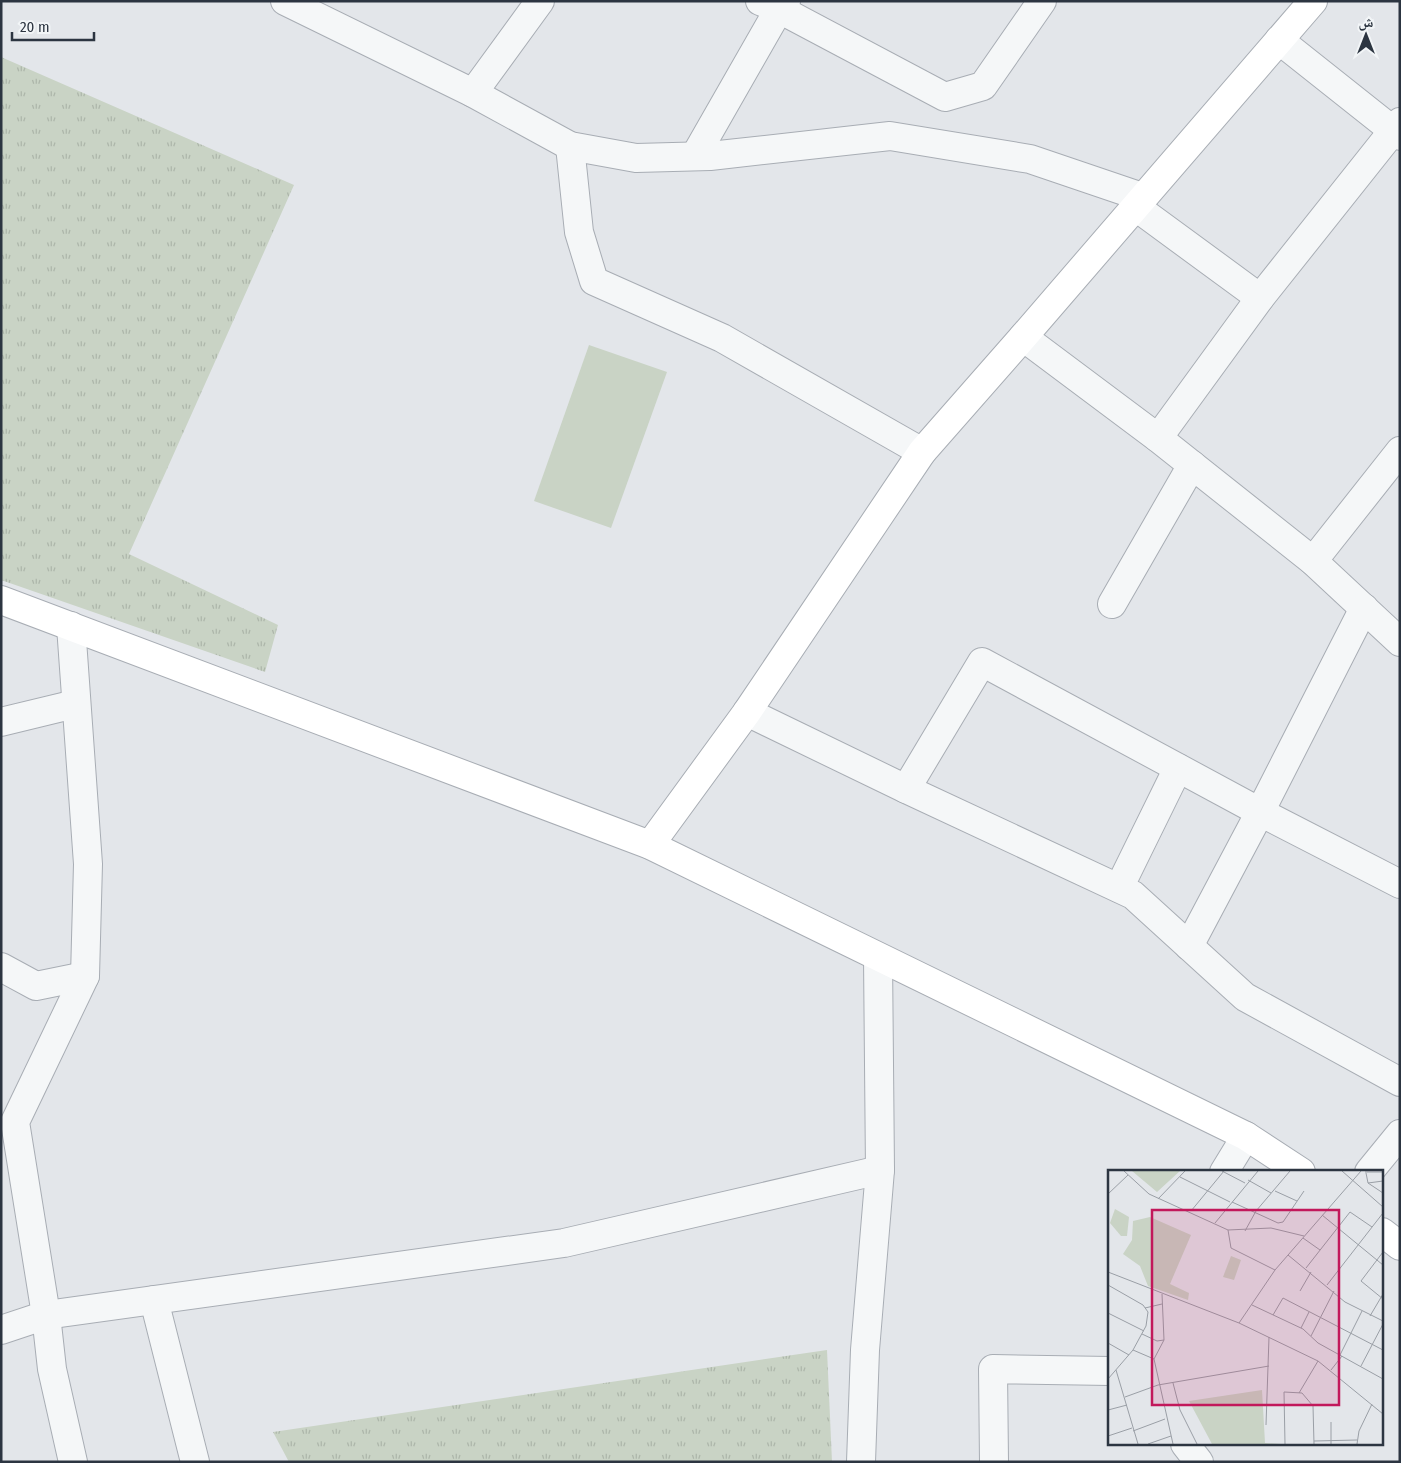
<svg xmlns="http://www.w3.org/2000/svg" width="1401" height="1463" font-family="'Fira Sans Condensed','Noto Naskh Arabic',sans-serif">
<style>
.grass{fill:url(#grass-tufts)}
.garden{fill:#c9d3c5}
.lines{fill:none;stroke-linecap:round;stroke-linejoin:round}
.street-casing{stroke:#a8adb4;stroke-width:30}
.secondary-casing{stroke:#a8adb4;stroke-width:30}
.street{stroke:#f5f7f8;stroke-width:28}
.secondary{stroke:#fff;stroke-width:28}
.inset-road{fill:none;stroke:#9a9fa6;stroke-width:1}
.view{fill:#c2185b;fill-opacity:0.15;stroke:#c2185b;stroke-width:2.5}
.inset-edge{fill:none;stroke:#2c3541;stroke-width:2.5}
</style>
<defs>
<pattern id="grass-tufts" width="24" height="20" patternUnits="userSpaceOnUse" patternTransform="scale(1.25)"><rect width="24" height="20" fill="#c9d3c5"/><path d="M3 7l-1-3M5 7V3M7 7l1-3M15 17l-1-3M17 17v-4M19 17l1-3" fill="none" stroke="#adb6aa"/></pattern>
</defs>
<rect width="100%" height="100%" fill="#e3e6ea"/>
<g class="grass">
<path d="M1,57L294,185L129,554L278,625L265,672L1,580Z"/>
<path d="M827,1350L832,1462H289L273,1432Z"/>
</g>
<path class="garden" d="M589,345L667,372L611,528L534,501Z"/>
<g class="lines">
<defs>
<g id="street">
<path d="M285,1L473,93L570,146L636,158L710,156L890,136L1030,159L1142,197"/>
<path d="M760,1L779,9L945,97L983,86L1042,1"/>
<path d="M1279,40L1400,136"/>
<path d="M473,93L540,1"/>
<path d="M570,146L579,232L594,281L722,338L922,452"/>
<path d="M695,156L779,9L786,1"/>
<path d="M1136,207L1260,298"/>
<path d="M1023,337L1158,438L1313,561L1400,642"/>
<path d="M1158,438L1260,298L1400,122"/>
<path d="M1313,561L1400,451"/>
<path d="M1112,604L1192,465"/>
<path d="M71,626L88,864L85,976L15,1122L46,1315L52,1369L73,1462"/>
<path d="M747,712L906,789L1133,895L1245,997L1400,1082"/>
<path d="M1,722L75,704"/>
<path d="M906,789L982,662L1260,812L1400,884"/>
<path d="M1119,888L1178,768"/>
<path d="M1189,946L1260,812L1364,608"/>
<path d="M1,967L36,986L85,976"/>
<path d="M1224,1172L1246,1136"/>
<path d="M1369,1172L1400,1134"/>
<path d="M154,1300L195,1462"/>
<path d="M1,1330L46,1315L564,1243L880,1170"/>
<path d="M1185,1444L1199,1462"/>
<path d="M861,1462L865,1350L880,1170L878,957"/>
<path d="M994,1462L993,1369L1110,1371"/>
</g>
<g id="secondary">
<path d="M1,600L650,845L1246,1136L1301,1172"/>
<path d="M650,845L747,712L922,452L1023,337L1313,1"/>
<path d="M1382,1232L1400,1246"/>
</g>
</defs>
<use href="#street" class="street-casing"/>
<use href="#secondary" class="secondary-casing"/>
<use href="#street" class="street"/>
<use href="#secondary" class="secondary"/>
</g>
<g transform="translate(1108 1170)">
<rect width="275" height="275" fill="#e3e6ea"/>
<path d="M24,1H72L49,22ZM42,47L83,65L62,114L81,123L80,130L40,116L32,96L15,84L24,70L25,51ZM154,220L157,273L173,274H104L81,231Z" fill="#c9d3c5"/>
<path d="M7,39L21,47L19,66H13L2,53Z" fill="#c9d3c5"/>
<path d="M123,86L133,90L126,110L115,107Z" fill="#c9d3c5"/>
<path class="inset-road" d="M16,1L41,24L120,60L163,58L196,66M114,1L137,13M234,1L275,37M257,2H275M258,3L260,13L275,11M72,7L122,32M140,10L163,23M260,13L275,23M167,21L189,31M0,24L20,5M50,29L77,1M124,32L170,53L175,52L196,21M83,41L116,1M214,45L275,95M107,53L150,1M120,60L123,78L167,100M137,61L148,41L182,1M195,68L212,80M275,82L253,111L275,129M180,85L237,132L275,151M198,98L242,42L264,57M0,102L131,153L210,191L275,244M0,115L35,135L40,142L38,156L25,180L0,209M219,115L275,43M192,121L203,102M54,124L56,170L46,189L65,274M144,135L195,159L210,173L275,209M37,138L54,134M0,143L36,161M165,145L175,128L275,180M262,146L275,124M131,153L167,100L253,1M193,158L201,142M34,164L49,171L56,170M203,166L226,121M0,173L21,185M25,180L46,189M232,185L254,141M253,196L275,154M8,200L30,274M223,200L234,186M65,213L72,240L89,274M191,223L210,191M17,227L50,215L161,196M0,240L19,235M158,255L161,167M25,261L57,249M0,266L24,258M206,271L249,270M40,274L63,266M177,274L176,222L194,223L205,236L206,274M223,274V252M249,274L251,261L264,234"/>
<path class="view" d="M44,40H231V235H44Z"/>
<rect width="275" height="275" class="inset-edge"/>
</g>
<rect width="1401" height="1463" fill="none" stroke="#2c3541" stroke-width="5"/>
<g transform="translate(1366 35)" stroke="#f2f5f7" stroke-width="4" paint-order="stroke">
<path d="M0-4L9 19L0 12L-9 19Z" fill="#2c3541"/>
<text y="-8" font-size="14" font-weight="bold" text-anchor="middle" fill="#2c3541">ش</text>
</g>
<path d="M12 32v8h82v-8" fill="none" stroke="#2c3541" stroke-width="2.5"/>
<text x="20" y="32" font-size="15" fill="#2c3541" stroke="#f2f5f7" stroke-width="4" paint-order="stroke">20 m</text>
</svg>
